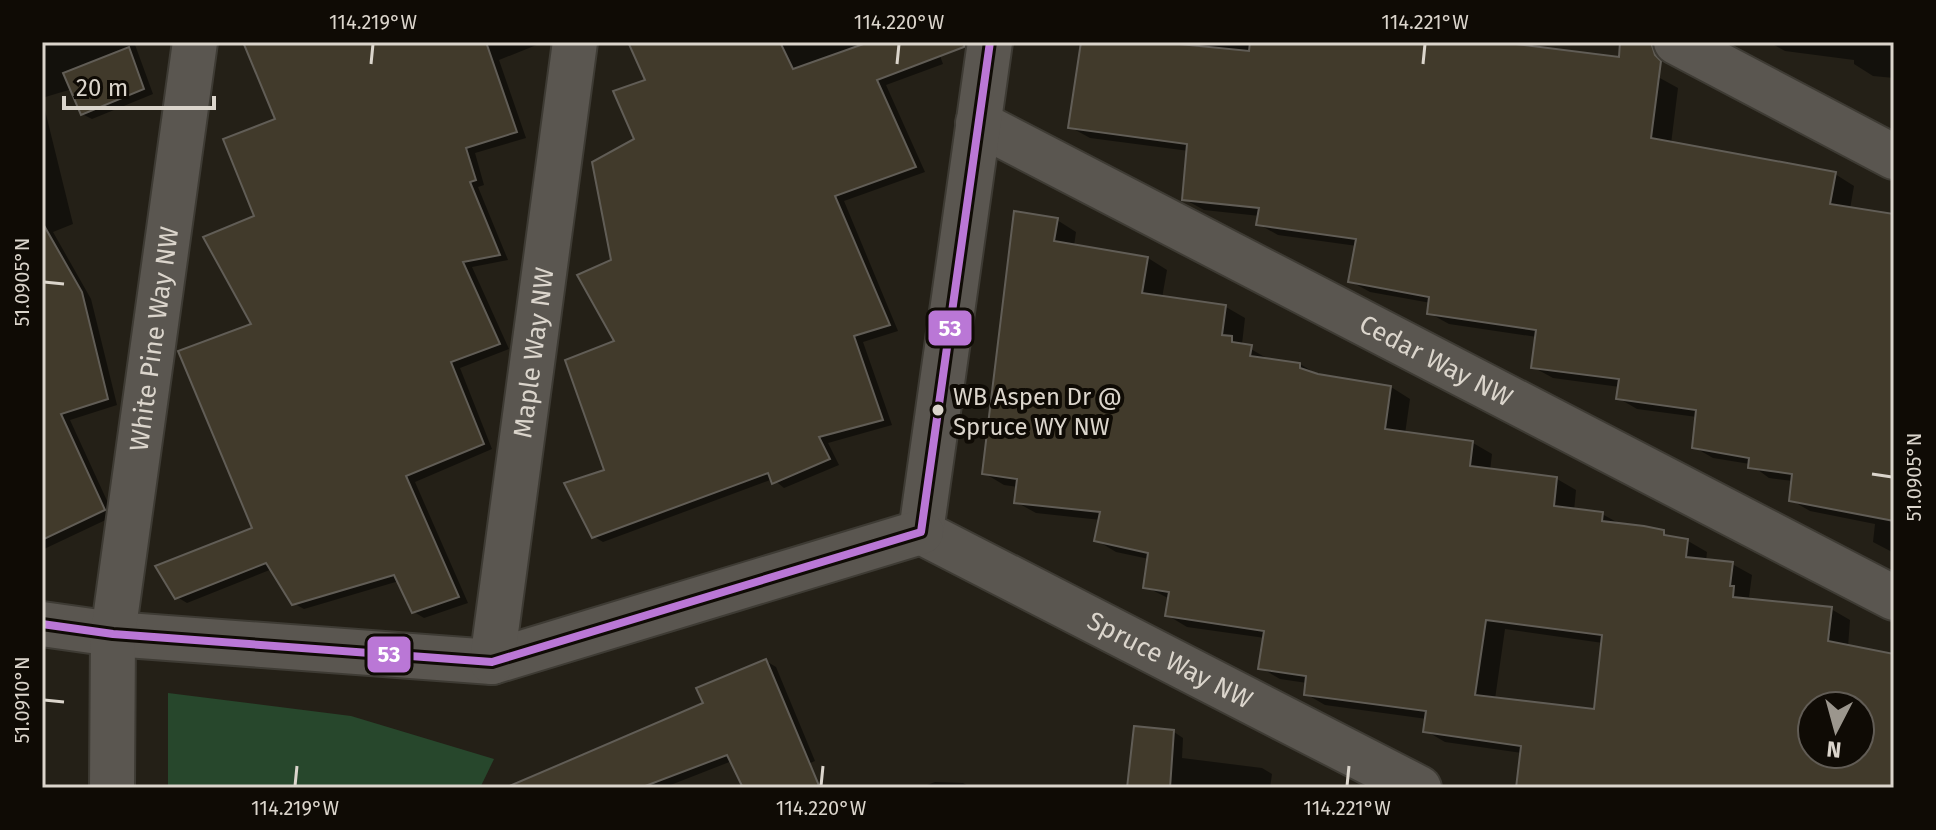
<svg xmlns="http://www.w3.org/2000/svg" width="1936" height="830" font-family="'Fira Sans',sans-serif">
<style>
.green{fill:#27472c}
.shadow{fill:#0007;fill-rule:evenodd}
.building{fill:#413a2b;stroke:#615d56;stroke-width:2;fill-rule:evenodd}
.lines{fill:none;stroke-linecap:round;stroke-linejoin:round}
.minor-casing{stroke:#3e3b34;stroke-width:48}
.minor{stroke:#5a5650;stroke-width:44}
.bus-1-casing{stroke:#0f0b05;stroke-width:14}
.bus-1{stroke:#ba77d6;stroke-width:8}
.ticks{fill:none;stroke:#dbd5cc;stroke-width:3}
.bus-dot{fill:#dbd5cc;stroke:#0f0b05;stroke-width:3}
.labels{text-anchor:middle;stroke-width:8;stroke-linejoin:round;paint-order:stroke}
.bus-label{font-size:24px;fill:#dbd5cc;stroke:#0f0b05;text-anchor:start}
.street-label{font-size:26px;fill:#dbd5cc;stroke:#0f0b05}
.line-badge{stroke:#0f0b05;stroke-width:3}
.badge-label{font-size:22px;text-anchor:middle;font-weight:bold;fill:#fff}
.neatline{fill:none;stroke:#dbd5cc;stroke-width:3}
.ticks-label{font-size:20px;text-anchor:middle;fill:#dbd5cc}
</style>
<rect width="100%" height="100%" fill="#242017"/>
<path class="green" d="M168,693L351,716L494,759L480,788H168Z"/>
<g class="shadow">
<path d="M42,42H134L153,94L92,119L82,114L72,89L42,98L73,224L53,232L91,299L117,405L70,420L114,516L42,550Z"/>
<path d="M245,42H544L499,60L526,138L475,153L484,185L478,187L508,260L472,267L509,349L460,368L492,449L415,482L468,603L424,618L414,612L399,581L304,609L293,603L272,569L187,603L177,597L254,529L257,217L278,120Z"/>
<path d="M647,42H935L943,64L886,85L925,172L844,201L898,331L863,342L892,425L828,443L839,465L784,488L773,479L603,542L593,536L607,471L636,140L648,81Z"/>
<path d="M1083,42H1536L1534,48L1658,77L1678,88L1671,144L1835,174L1854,186L1850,209L1894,216V553L1873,542L1875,524L1810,511L1791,500L1793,481L1769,478L1750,464L1713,458L1694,447L1697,417L1637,409L1618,398L1620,387L1553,378L1533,367L1537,337L1449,324L1429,313L1431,303L1370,292L1350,281L1357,246L1278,235L1258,224L1260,216L1204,210L1184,199L1189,151L1090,138L1070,127Z"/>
<path d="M1769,42H1894V78L1873,76L1854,64V60L1785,51Z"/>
<path d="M1057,220L1076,232L1074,246L1148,258L1167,270L1162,298L1226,307L1245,318L1242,344L1270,360L1300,364L1320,376L1391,387L1410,399L1405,434L1473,443L1492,454L1490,471L1557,479L1576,490L1574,511L1602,514L1622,525L1688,541L1707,552L1706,561L1732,564L1752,575L1749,597L1753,599L1831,609L1850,620L1848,647L1894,656V788H1518L1522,753L1445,742L1426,731L1427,719L1325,705L1306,694L1307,683L1280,679L1261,668L1265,638L1187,627L1167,615L1170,599L1146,587L1149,559L1116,552L1096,540L1101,520L1036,513L1016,502L1018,487L1004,485L984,473ZM1505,629L1603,643L1596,712L1495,699ZM1812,706H1860V754H1812Z"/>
<path d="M766,661L776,667L815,761L752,788L732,761L663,788H510L706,704Z"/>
<path d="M1174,732L1183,738L1182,758L1262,768L1272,774L1270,788H1129Z"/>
<path d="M935,782L963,783L972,788H919Z"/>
</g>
<g class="building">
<path d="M243,42H486L517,132L466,148L476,180L470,182L500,255L463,262L500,344L451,362L484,444L406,476L459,597L412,613L394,575L292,605L266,563L175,599L155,566L252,528L178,351L251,324L203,237L254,216L223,139L275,119Z"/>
<path d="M628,42H780L793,69L869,42H965L964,47L877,80L916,167L835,196L890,325L854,336L883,420L819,437L830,459L772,484L768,473L592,538L564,483L604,470L565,360L614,341L577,275L611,260L592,162L634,139L613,91L645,80Z"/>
<path d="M1081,42H1159L1249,51L1250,42H1500L1619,57L1620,42H1651L1655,55L1661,61L1651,138L1836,172L1830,204L1894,214V521L1789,501L1792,474L1748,468L1749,458L1692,448L1696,410L1616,399L1619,379L1531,368L1536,330L1427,314L1429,297L1348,282L1356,239L1256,225L1259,208L1182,200L1187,144L1068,128Z"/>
<path d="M129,47L144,89L81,115L63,73Z"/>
<path d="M1014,211L1058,218L1054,241L1148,257L1142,293L1226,305L1222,335L1232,336V342L1252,345L1250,356L1300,363V368L1318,374L1391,386L1385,429L1473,441L1470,466L1557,477L1554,506L1603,512L1602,521L1644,526L1664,530V535L1688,539L1686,557L1733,562L1730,586H1734L1733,597L1832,607L1828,641L1894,654V788H1516L1521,746L1423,732L1426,711L1304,695L1306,676L1258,669L1264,631L1165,616L1169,592L1143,588L1148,553L1094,541L1100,512L1014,503L1017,479L982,474ZM1486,620L1602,635L1594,709L1475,695ZM1812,706H1860V754H1812Z"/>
<path d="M42,222L82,292L108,399L61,414L105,510L42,540Z"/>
<path d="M766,659L820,788H743L727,755L640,788H505L703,703L696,688Z"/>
<path d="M1134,726L1174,730L1170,788H1127Z"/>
</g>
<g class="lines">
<defs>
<g id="minor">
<path d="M1676,42L1894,157"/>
<path id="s1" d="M978,123L1894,598"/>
<path id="s2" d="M921,532L1419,788"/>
<path d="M921,532L990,42"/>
<path d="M42,624L113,634L492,662L921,532"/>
<path id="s3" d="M492,662L575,42"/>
<path id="s4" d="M112,788L113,634L195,42"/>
</g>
</defs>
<use href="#minor" class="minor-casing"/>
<use href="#minor" class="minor"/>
<defs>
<path id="bus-1" d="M42,624L113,634L492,662L921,532L990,42"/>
</defs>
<use href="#bus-1" class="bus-1-casing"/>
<use href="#bus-1" class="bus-1"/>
</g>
<path class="ticks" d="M371,64L373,44M897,64L899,44M1423,64L1425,44M44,282L64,284M1872,474L1892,477M44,700L64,702M295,786L297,766M821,786L823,766M1347,786L1349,766"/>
<circle class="bus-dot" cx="938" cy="410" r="7"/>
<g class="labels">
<g class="bus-label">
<text x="953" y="405">WB Aspen Dr @<tspan x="953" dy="30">Spruce WY NW</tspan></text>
</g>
<g class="street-label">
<text dy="9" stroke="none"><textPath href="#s4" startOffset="452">White Pine Way NW</textPath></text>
<text dy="9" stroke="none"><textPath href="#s3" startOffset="312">Maple Way NW</textPath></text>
<text dy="9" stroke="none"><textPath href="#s1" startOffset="516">Cedar Way NW</textPath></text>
<text dy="9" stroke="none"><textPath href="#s2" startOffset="280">Spruce Way NW</textPath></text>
</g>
</g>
<g class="line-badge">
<rect x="927" y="309" width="46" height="38" rx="8" fill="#ba77d6"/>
<rect x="366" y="635" width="46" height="39" rx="8" fill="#ba77d6"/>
</g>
<g class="badge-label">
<text x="950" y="336">53</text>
<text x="389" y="662">53</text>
</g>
<rect width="1936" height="830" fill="none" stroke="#0f0b05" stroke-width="88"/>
<g transform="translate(1836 730) rotate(186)"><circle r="38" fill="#0f0b05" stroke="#615c55" stroke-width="2"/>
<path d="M0-6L14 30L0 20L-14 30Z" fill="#9b968d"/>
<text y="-12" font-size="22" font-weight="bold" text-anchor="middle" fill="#dbd5cc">N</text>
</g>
<path d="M64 96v12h150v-12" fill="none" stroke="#dbd5cc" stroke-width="4"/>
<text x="76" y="96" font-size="24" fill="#dbd5cc" stroke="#0f0b05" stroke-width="6" paint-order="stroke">20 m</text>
<rect x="44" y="44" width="1848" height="742" class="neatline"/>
<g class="ticks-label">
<text x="373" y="29">114.219°W</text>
<text x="899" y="29">114.220°W</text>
<text x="1425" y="29">114.221°W</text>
<text transform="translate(22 282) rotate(-90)" y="7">51.0905°N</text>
<text transform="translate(1914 477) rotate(-90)" y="7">51.0905°N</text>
<text transform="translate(22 700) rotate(-90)" y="7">51.0910°N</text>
<text x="295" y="815">114.219°W</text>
<text x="821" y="815">114.220°W</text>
<text x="1347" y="815">114.221°W</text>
</g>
</svg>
